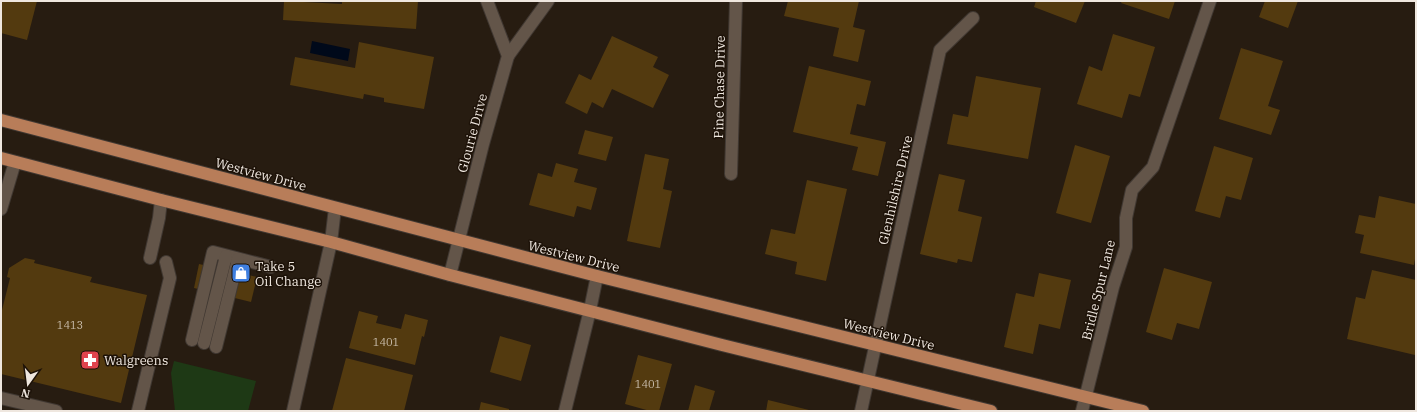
<svg xmlns="http://www.w3.org/2000/svg" width="1417" height="412" font-family="'IBM Plex Serif',serif">
<style>
.grass{fill:#1e3915}
.water{fill:#00091a}
.building{fill:#533a0f}
.lines{fill:none;stroke-linecap:round;stroke-linejoin:round}
.minor-casing{stroke:#403832;stroke-width:14}
.major-casing{stroke:#403832;stroke-width:14}
.minor{stroke:#635549;stroke-width:12}
.major{stroke:#b87d59;stroke-width:12}
.labels{text-anchor:middle;stroke-width:3;stroke-linejoin:round;paint-order:stroke}
.number-label{font-size:11px;fill:#c8bcab}
.street-label{font-size:13px;fill:#efe7df;stroke:#1d1208}
.poi-label{font-size:13px;fill:#efe7df;stroke:#1d1208;text-anchor:start}
</style>
<rect width="100%" height="100%" fill="#271c11"/>
<path class="grass" d="M174,361L256,381L248,411H175L171,373Z"/>
<path class="water" d="M312,41L350,49L348,61L310,53Z"/>
<g class="building">
<path d="M2,1H37L27,40L1,33Z"/>
<path d="M284,1L342,4V1H418L416,29L283,20Z"/>
<path d="M788,1H859L853,27L865,30L858,62L833,56L839,28L784,16Z"/>
<path d="M1036,1H1085L1076,23L1034,7Z"/>
<path d="M1122,1H1175L1169,19L1121,3Z"/>
<path d="M1265,1H1298L1288,28L1259,17Z"/>
<path d="M1113,34L1155,47L1140,97L1129,94L1122,118L1077,104L1089,66L1102,71Z"/>
<path d="M612,36L658,57L653,67L669,75L653,108L612,89L603,108L592,102L587,114L565,103L579,74L591,80Z"/>
<path d="M359,42L434,57L424,109L384,102V98L364,94L363,99L290,85L295,57L355,68Z"/>
<path d="M1241,48L1283,61L1268,106L1280,110L1271,135L1219,119Z"/>
<path d="M809,66L871,81L865,106L857,104L850,134L886,142L878,176L852,170L858,147L793,132Z"/>
<path d="M976,76L1041,88L1028,159L947,144L953,114L968,117Z"/>
<path d="M585,130L613,137L606,161L578,154Z"/>
<path d="M1075,145L1110,156L1091,223L1056,213Z"/>
<path d="M1214,146L1253,158L1241,200L1226,196L1220,218L1195,211Z"/>
<path d="M645,154L669,159L663,189L672,191L660,248L627,241Z"/>
<path d="M556,163L578,169L574,182L597,188L591,210L577,206L574,217L529,205L538,173L552,177Z"/>
<path d="M939,174L965,180L958,211L982,217L972,262L958,259L957,263L920,254Z"/>
<path d="M807,180L847,189L826,281L795,274L797,262L765,254L771,229L795,234Z"/>
<path d="M1379,196L1416,204V253L1414,265L1360,253L1364,235L1355,233L1359,215L1375,218Z"/>
<path d="M25,258L35,260L34,263L92,277L90,282L147,295L121,403L1,374V314L10,278L7,277L9,268Z"/>
<path d="M199,264L257,277L251,302L194,288Z"/>
<path d="M1164,268L1212,282L1199,329L1177,323L1172,340L1146,332Z"/>
<path d="M1372,270L1416,280V349L1415,355L1347,339L1356,297L1365,299Z"/>
<path d="M1039,273L1071,280L1060,329L1039,324L1033,354L1004,347L1016,293L1034,297Z"/>
<path d="M359,311L378,316L376,323L401,329L405,314L428,320L424,337L422,336L415,365L349,348Z"/>
<path d="M500,336L531,345L521,381L490,372Z"/>
<path d="M638,355L672,364L659,411H650L625,404Z"/>
<path d="M346,358L413,375L404,411H332Z"/>
<path d="M695,385L715,391L709,411H688Z"/>
<path d="M768,400L809,410L808,411H766Z"/>
<path d="M481,402L509,409V411H479Z"/>
</g>
<g class="lines">
<defs>
<g id="minor">
<path d="M508,56L548,1"/>
<path d="M731,174L736,1"/>
<path d="M1,209L15,162"/>
<path d="M150,258L159,218L161,200"/>
<path d="M450,275L483,144L508,56L487,1"/>
<path d="M192,340L213,252L271,267"/>
<path d="M204,343L226,256"/>
<path d="M216,347L238,259"/>
<path d="M1,398L56,411"/>
<path d="M138,411L170,278L166,262"/>
<path d="M293,411L331,242L335,208"/>
<path d="M565,411L590,310L597,276"/>
<path d="M861,411L940,50L973,18"/>
<path d="M1082,411L1113,287L1126,247V218L1132,190L1153,167L1210,1"/>
</g>
<g id="major">
<path d="M1,120L597,276L1143,411"/>
<path d="M1,158L161,200L331,242L450,275L722,345L991,411"/>
</g>
</defs>
<use href="#minor" class="minor-casing"/>
<use href="#major" class="major-casing"/>
<use href="#minor" class="minor"/>
<use href="#major" class="major"/>
</g>
<defs>
<symbol id="shop-square" viewBox="-11 -11 22 22"><rect x="-9" y="-9" width="18" height="18" rx="4" fill="#3f7fe0" stroke="#1d1208"/><path d="M-5-2.5h2.3a2.7 3.5 0 0 1 5.4 0H5L5.5 6h-11ZM-1.5-2.5h3a1.5 2.3 0 0 0-3 0Z" fill="#fff"/></symbol>
<symbol id="pharmacy-square" viewBox="-11 -11 22 22"><rect x="-9" y="-9" width="18" height="18" rx="4" fill="#e0444e" stroke="#1d1208"/><path d="M-2-6h4v4h4v4h-4v4h-4v-4h-4v-4h4Z" fill="#fff"/></symbol>
</defs>
<g fill-rule="evenodd">
<use href="#shop-square" x="230" y="262" width="22" height="22"/>
<use href="#pharmacy-square" x="79" y="349" width="22" height="22"/>
</g>
<g class="labels">
<g class="number-label">
<text x="70" y="329">1413</text>
<text x="386" y="346">1401</text>
<text x="648" y="388">1401</text>
</g>
<g class="street-label">
<text transform="translate(719 87) rotate(-89)" y="5">Pine Chase Drive</text>
<text transform="translate(472 133) rotate(-75)" y="5">Glourie Drive</text>
<text transform="translate(261 174) rotate(15)" y="5">Westview Drive</text>
<text transform="translate(895 190) rotate(-77)" y="5">Glenhilshire Drive</text>
<text transform="translate(574 256) rotate(14)" y="5">Westview Drive</text>
<text transform="translate(1098 290) rotate(-76)" y="5">Bridle Spur Lane</text>
<text transform="translate(889 334) rotate(14)" y="5">Westview Drive</text>
</g>
<g class="poi-label">
<text x="255" y="271">Take 5<tspan x="255" dy="15">Oil Change</tspan></text>
<text x="104" y="365">Walgreens</text>
</g>
</g>
<rect width="1417" height="412" fill="none" stroke="#efe7df" stroke-width="4"/>
<g transform="translate(28 384) rotate(194)" stroke="#1d1208" stroke-width="3" paint-order="stroke">
<path d="M0-3L7 15L0 10L-7 15Z" fill="#efe7df"/>
<text y="-6" font-size="11" font-weight="bold" text-anchor="middle" fill="#efe7df">N</text>
</g>
</svg>
